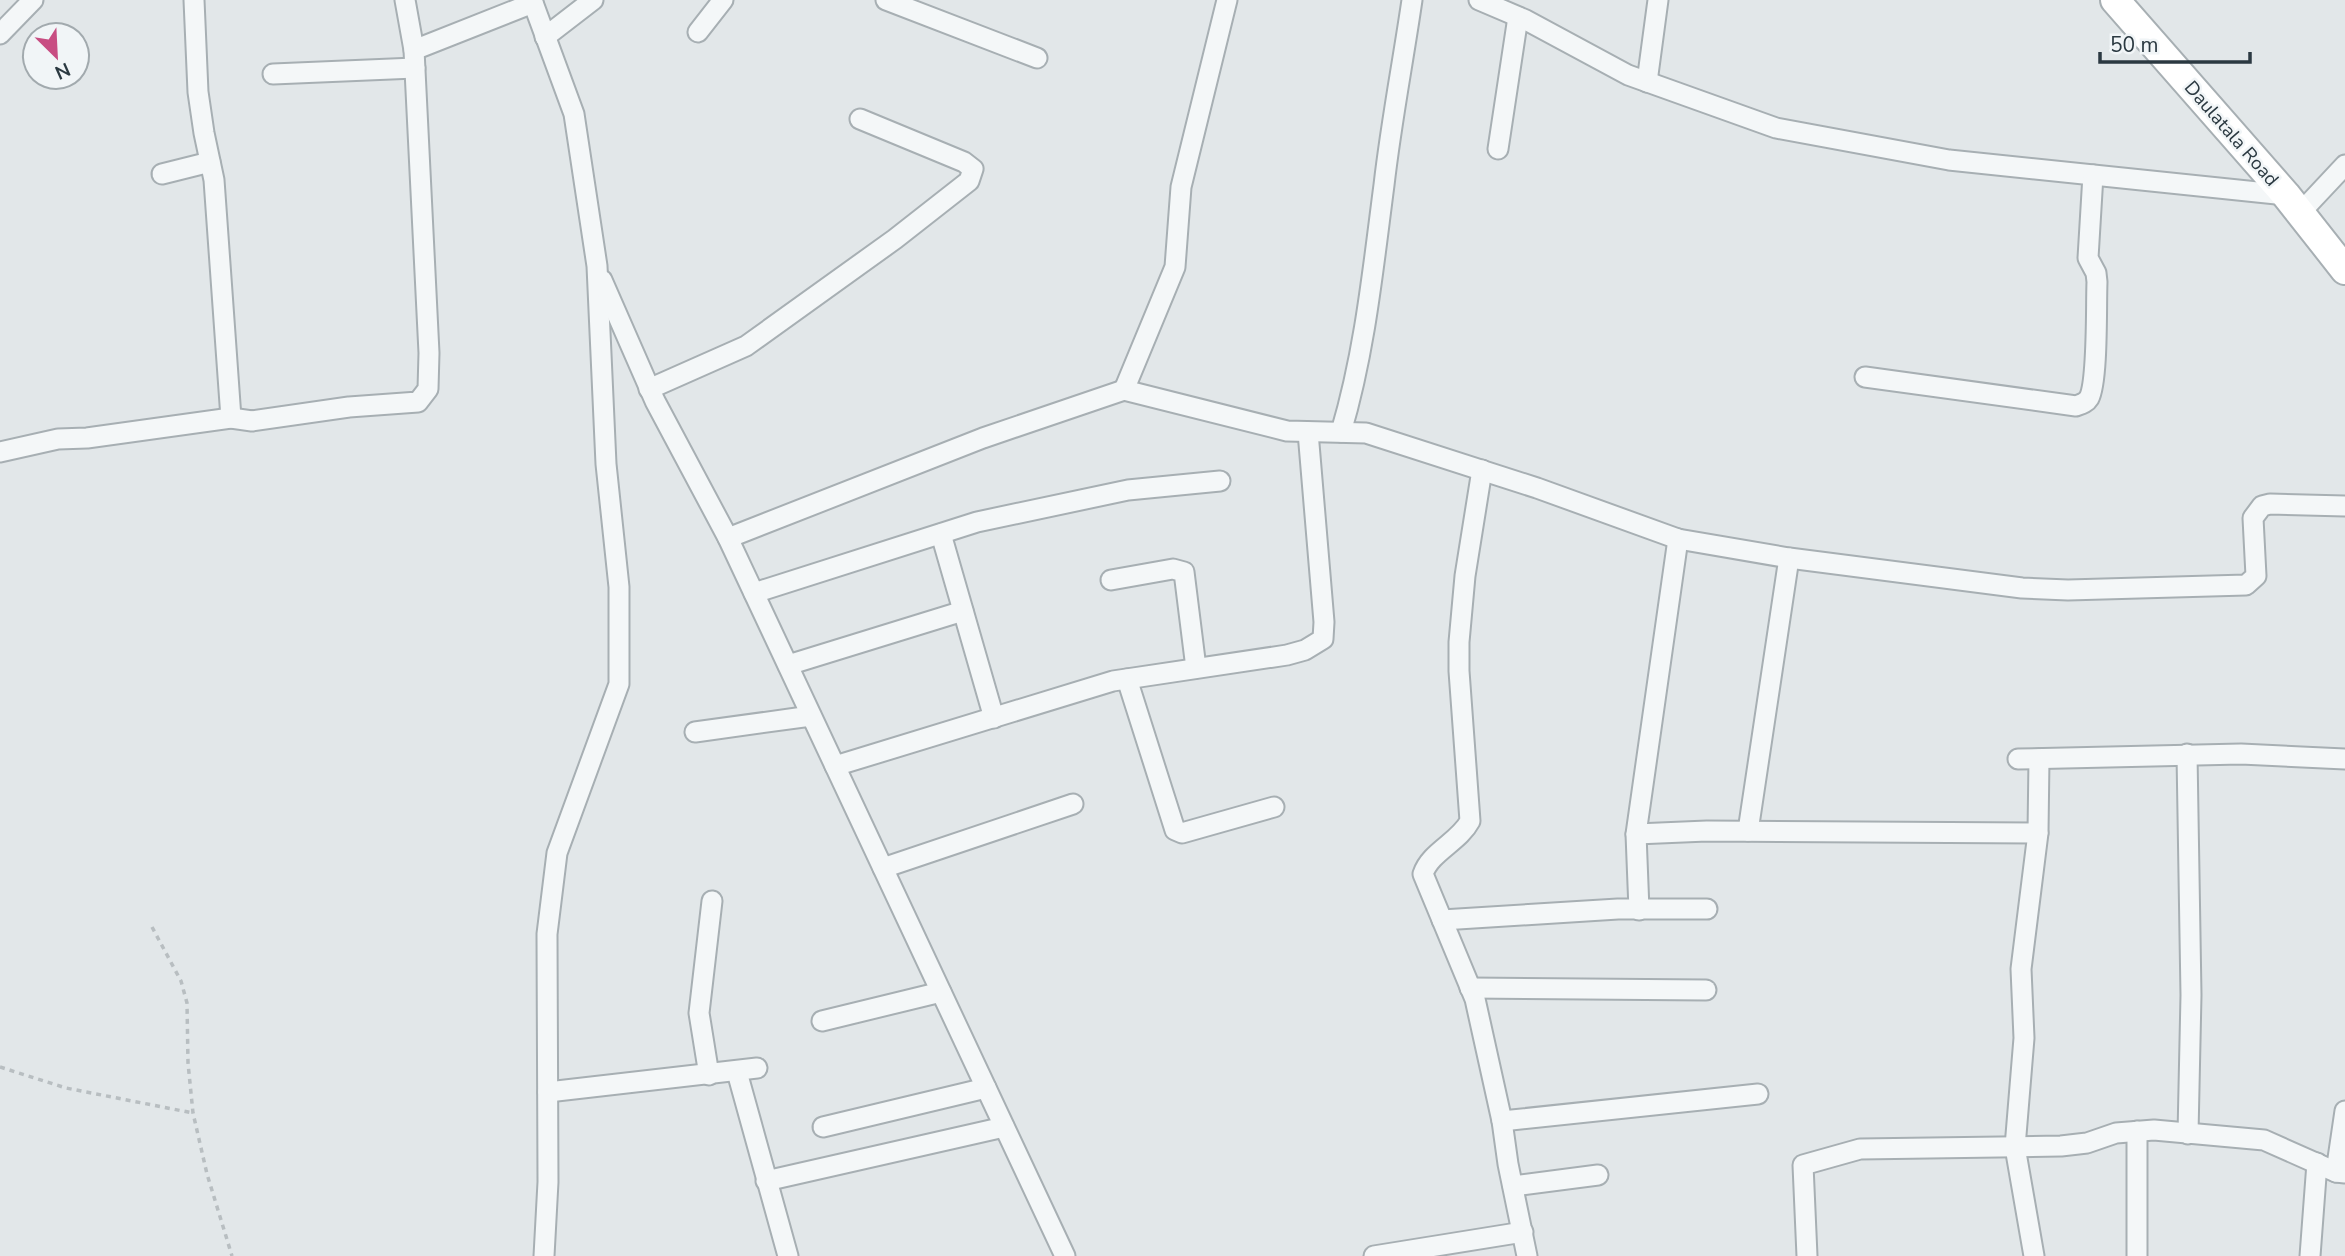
<svg xmlns="http://www.w3.org/2000/svg" width="2345" height="1256" font-family="'Nunito Sans',sans-serif">
<style>
.lines{fill:none;stroke-linecap:round;stroke-linejoin:round}
.street-casing{stroke:#a7afb3;stroke-width:23}
.secondary-casing{stroke:#a7afb3;stroke-width:32}
.path{stroke:#b8bec1;stroke-width:3.5;stroke-dasharray:5 5;stroke-linecap:butt}
.street{stroke:#f4f7f8;stroke-width:19}
.secondary{stroke:#fff;stroke-width:28}
.labels{text-anchor:middle;stroke-width:5;stroke-linejoin:round;paint-order:stroke}
.street-label{font-size:19px;fill:#2b3941;stroke:#f1f5f7}
</style>
<rect width="100%" height="100%" fill="#e2e7e9"/>
<g class="lines">
<defs>
<g id="street">
<path d="M194,0L198,92L204,133L214,180L231,418"/>
<path d="M532,0L574,114L597,266L606,464L619,587V684L557,853L547,934L548,1182L544,1256"/>
<path d="M886,0L1037,58"/>
<path d="M1479,0L1526,20L1628,75L1776,128L1949,160L2286,195"/>
<path d="M698,32L723,0"/>
<path d="M0,34L33,0"/>
<path d="M545,37L593,0"/>
<path d="M414,50L533,3"/>
<path d="M273,74L415,68"/>
<path d="M1647,82L1658,0"/>
<path d="M1498,149L1518,17"/>
<path d="M162,174L210,162"/>
<path d="M2300,213L2345,165"/>
<path d="M602,280L655,401L728,538L1065,1256"/>
<path d="M1865,377L2076,406C2082,404 2086,403 2089,398C2098,381 2096,305 2097,282L2096,273L2088,258L2093,175"/>
<path d="M649,389L746,346L895,239L969,181L973,169L964,162L860,119"/>
<path d="M1124,390L1175,267L1181,187L1227,0"/>
<path d="M1341,432C1365,351 1373,269 1384,185C1391,123 1403,62 1412,0"/>
<path d="M0,452L58,439L87,438L231,418L252,421L349,407L418,402L428,389L429,353L414,50L405,0"/>
<path d="M1482,470L1465,576L1459,642V671L1470,821C1459,842 1430,852 1423,874L1475,999L1502,1121L1508,1164L1527,1256"/>
<path d="M941,534L994,718"/>
<path d="M728,538L983,438L1124,390L1287,431L1366,433L1537,488L1678,539L1789,558L2022,588L2068,590L2246,585L2256,576L2253,518L2262,506L2270,504L2345,506"/>
<path d="M1111,580L1173,569L1184,572L1196,668"/>
<path d="M754,593L977,522L1128,490L1220,481"/>
<path d="M788,665L963,611"/>
<path d="M1127,679L1175,830L1182,833L1274,807"/>
<path d="M695,732L811,716"/>
<path d="M2187,754L2191,995L2188,1134"/>
<path d="M2018,759L2241,754L2345,759"/>
<path d="M835,766L1113,681L1287,655L1305,650L1323,639L1324,622L1308,432"/>
<path d="M1748,831L1789,558"/>
<path d="M1636,834L1707,831L2038,833"/>
<path d="M883,868L1073,804"/>
<path d="M1639,910L1636,834L1678,539"/>
<path d="M1442,920L1618,909H1707"/>
<path d="M1470,988L1706,990"/>
<path d="M822,1021L941,992"/>
<path d="M737,1072L788,1256"/>
<path d="M709,1075L699,1013L712,901"/>
<path d="M548,1092L757,1068"/>
<path d="M1502,1121L1758,1094"/>
<path d="M823,1127L986,1088"/>
<path d="M2336,1172L2345,1111"/>
<path d="M766,1181L1004,1127"/>
<path d="M1513,1186L1598,1175"/>
<path d="M1374,1256L1523,1232"/>
<path d="M1807,1256L1803,1165L1860,1149L2061,1146L2087,1143L2116,1133L2154,1130L2264,1140L2336,1172L2345,1173"/>
<path d="M2034,1256L2015,1147L2024,1038L2021,969L2038,833L2039,759"/>
<path d="M2137,1256V1131"/>
<path d="M2310,1256L2317,1163"/>
</g>
<path id="secondary" d="M2115,0L2286,195L2345,270"/>
</defs>
<use href="#street" class="street-casing"/>
<use href="#secondary" class="secondary-casing"/>
<g class="path">
<path d="M152,927L181,981L187,1003L188,1063L193,1113L207,1174L232,1256"/>
<path d="M0,1067L66,1088L193,1113"/>
</g>
<use href="#street" class="street"/>
<use href="#secondary" class="secondary"/>
</g>
<g class="labels">
<g class="street-label">
<text transform="translate(2232 133) rotate(49)" y="7">Daulatala Road</text>
</g>
</g>
<g transform="translate(56 56) rotate(156)"><circle r="33" fill="#f1f5f7" stroke="#a2aaae" stroke-width="2"/>
<path d="M0-5L12 26L0 18L-12 26Z" fill="#c84d82"/>
<text y="-10" font-size="19" font-weight="bold" text-anchor="middle" fill="#2b3941">N</text>
</g>
<path d="M2100 52v10h150v-10" fill="none" stroke="#2b3941" stroke-width="3.5"/>
<text x="2110" y="52" font-size="21" fill="#2b3941" stroke="#f1f5f7" stroke-width="5" paint-order="stroke">50 m</text>
</svg>
